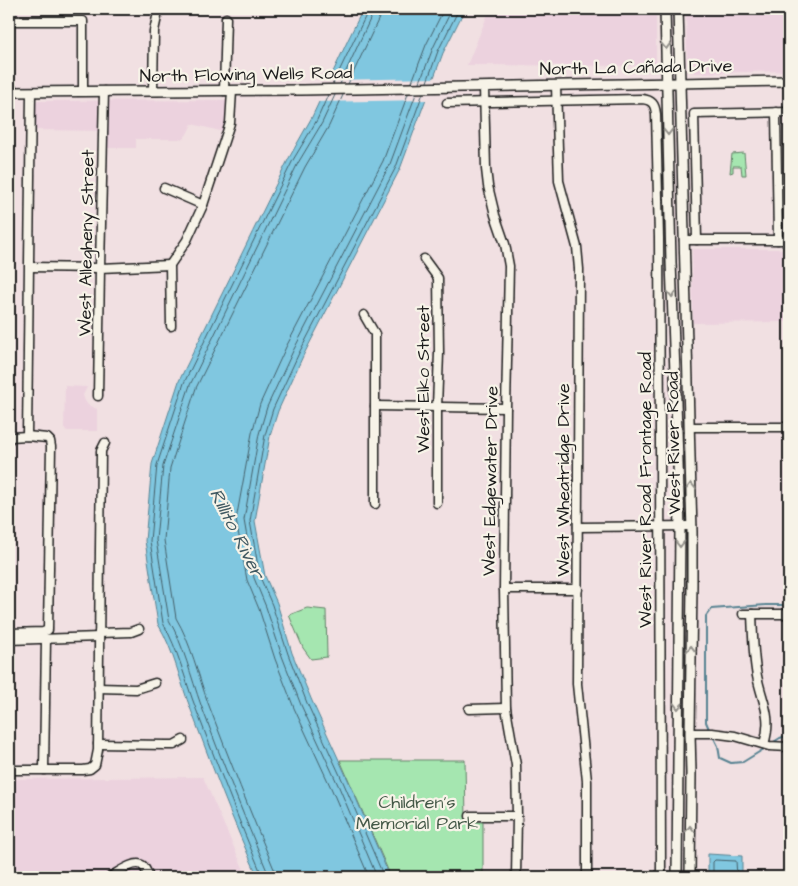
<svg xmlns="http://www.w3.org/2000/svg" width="798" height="886" font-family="'Architects Daughter',sans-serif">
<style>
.built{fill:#ecd2de}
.green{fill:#a5e6b0;stroke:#608166}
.water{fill:#80c7e0;stroke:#588392}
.pier{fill:#f1e0e2}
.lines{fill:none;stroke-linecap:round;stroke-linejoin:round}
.shore{stroke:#44606a;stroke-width:1}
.stream{stroke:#588392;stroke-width:2}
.minor-casing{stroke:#1c1c1c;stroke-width:11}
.major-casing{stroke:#1c1c1c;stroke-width:12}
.minor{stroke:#f7f3e8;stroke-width:8}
.major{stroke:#f7f3e8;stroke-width:9}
.oneway{stroke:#94928c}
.labels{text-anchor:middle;stroke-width:4.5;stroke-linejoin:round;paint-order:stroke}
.street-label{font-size:18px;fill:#1c1c1c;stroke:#f7f3e8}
.park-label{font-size:18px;fill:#455948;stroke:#f7f3e8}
.water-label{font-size:19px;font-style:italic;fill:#3f5861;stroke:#f7f3e8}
</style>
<rect width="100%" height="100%" fill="#f1e0e2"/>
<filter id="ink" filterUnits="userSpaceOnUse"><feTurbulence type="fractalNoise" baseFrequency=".02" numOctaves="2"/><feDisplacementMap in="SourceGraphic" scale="10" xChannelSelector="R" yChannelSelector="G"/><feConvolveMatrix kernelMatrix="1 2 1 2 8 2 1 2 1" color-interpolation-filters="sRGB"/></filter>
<g filter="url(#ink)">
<g class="built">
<path d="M490,9H656V66L467,65Z"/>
<path d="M686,9H789V71L694,73L687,64Z"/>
<path d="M228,100L227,119L224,132L192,124L187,134L183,139H136V148H106V131L36,130V101Z"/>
<path d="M692,249H789V322L693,323Z"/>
<path d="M65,386L87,387L83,395L85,401L88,405L97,409V431H67L64,428Z"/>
<path d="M203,777L247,877H9V779Z"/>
</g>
<g class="green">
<path d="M744,153L746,175H742L741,166H733V172L730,173L732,154Z"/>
<path d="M307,608L326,610L327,657L311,659L303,648L289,615Z"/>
<path d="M340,760H465L466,822H483V877H391Z"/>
</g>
<g class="water">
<path d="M363,9H465L443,53L400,169L303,356L278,411L270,436L255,521L265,576L277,603L292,653L312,701L349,782L390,877H258C233,822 212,766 191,710C180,682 174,650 158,624L145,541L152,464L179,381L289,158L312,117L347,42Z"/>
<path d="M708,854L742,856V877H708Z"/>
</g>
<path class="pier" d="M436,78L428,100L317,102L327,80Z"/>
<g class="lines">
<g class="shore">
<path d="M412,82L426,45L444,9"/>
<path d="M420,82L433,48L452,9"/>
<path d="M427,82L438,51L459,9"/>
<path d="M333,84L367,13V9"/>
<path d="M340,84L372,15L373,9"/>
<path d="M348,84L379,18L381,9"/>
<path d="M262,877L261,873C238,819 217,764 196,709C185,680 178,649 163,623L150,541L157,465L184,383L293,160L317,120L328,95"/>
<path d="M268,877L267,871C244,817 222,761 201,705C191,677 184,646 169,620L156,540L163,466L190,385L298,163L322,123L335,95"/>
<path d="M276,877L274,869C251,814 229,759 208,703C198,675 191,643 176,618L164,540L170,468L196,388L305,167L329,126L343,95"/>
<path d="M369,877L332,790L294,708L275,659L259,609L247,580L236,520L252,433L260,404L286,347L383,161L408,94"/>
<path d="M377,877L339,787L301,705L282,656L266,607L254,578L244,520L259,434L267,407L293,351L390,164L416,94"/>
<path d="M384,877L344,784L307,703L288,654L272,605L260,577L250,521L265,435L273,409L299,353L396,167L423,93"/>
<path d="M713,877V862L715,860L736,861L737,877"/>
</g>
<g class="stream">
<path d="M709,729L706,722V616L711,609L766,605H789"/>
<path d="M714,738L718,746L720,758L731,763L743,762L764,749"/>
<path d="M772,743L780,738L789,735"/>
</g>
<defs>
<g id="minor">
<path d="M9,21H83V91"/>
<path d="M556,86L559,181L577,247L579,269L577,684L587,781V877"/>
<path d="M484,87L486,169L488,186L495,215L505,244L509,266L506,408L504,589L506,708L516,765L517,816L516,877"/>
<path d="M153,91L154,31L157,17"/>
<path d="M224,91L226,18"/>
<path d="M447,103L642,99C652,100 655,104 656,114L659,238L660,438L661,877"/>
<path d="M776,112L778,240"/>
<path d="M164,188L203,205"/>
<path d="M684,240H789"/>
<path d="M697,240L694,114L789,112"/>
<path d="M424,259L438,278L439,353L437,407V503"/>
<path d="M30,267L100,268L170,265"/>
<path d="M364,315L375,334V504"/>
<path d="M171,326L170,265L187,240L203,205L230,123L232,91"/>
<path d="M98,396L100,268L104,91"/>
<path d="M375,406L506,408"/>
<path d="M690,427H789"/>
<path d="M27,436L31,92"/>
<path d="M9,440L11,437L27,436L47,438L50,441L51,447L48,630L43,632L9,633"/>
<path d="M578,527L692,526"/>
<path d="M504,589H578"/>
<path d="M743,614H789"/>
<path d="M752,614C753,635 753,655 757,676C762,702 773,716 764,744"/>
<path d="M99,633L131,632L139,629"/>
<path d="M9,640L99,637"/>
<path d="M98,688L136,689L155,683"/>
<path d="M469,709L506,708"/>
<path d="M690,733H712L735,736L769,746L789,747"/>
<path d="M98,744L166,745H174L183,740"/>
<path d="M9,770H83L90,769L95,765L98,750L101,451L105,443"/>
<path d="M44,770L46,639"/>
<path d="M470,816H517"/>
<path d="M110,877C117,873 136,859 143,866C146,869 147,873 149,877"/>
</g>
<g id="major">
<path d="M665,9L671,262L677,430L680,527L677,877"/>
<path d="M678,9L692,532V585L690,733L691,773L690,877"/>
<path d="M9,92L302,90L789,81"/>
</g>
</defs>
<use href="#minor" class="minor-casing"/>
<use href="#major" class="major-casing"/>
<use href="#minor" class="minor"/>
<use href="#major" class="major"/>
</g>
<defs><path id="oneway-chevron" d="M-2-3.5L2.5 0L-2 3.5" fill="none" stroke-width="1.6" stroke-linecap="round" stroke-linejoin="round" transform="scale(1.25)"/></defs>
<g class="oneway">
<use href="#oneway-chevron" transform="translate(666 46) rotate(88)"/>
<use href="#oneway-chevron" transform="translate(668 132) rotate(89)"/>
<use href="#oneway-chevron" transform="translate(672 294) rotate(88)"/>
<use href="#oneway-chevron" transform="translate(691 486) rotate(-91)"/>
<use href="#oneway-chevron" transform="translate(680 544) rotate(90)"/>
<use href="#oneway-chevron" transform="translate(691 649) rotate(-89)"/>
<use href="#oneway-chevron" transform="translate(678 706) rotate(91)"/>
<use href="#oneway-chevron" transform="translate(690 829) rotate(-90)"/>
</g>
</g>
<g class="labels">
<g class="street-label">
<text transform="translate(636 67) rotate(-1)" y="6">North La Cañada Drive</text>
<text transform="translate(246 74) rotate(-1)" y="6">North Flowing Wells Road</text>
<text transform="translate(86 243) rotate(-89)" y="6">West Allegheny Street</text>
<text transform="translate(423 379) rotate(-90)" y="6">West Elko Street</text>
<text transform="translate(673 443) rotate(-91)" y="6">West River Road</text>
<text transform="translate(563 480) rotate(-90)" y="6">West Wheatridge Drive</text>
<text transform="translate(490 481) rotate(-89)" y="6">West Edgewater Drive</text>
<text transform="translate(645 490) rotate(-90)" y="6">West River Road Frontage Road</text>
</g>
<g class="park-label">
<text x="417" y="808">Children's<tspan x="417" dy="21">Memorial Park</tspan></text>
</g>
<g class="water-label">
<text transform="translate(238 533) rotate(63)" y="7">Rillito River</text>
</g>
</g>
<rect width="798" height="886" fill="none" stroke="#f7f3e8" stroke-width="30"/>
<rect x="15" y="15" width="768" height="856" fill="none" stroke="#1c1c1c" stroke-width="2" filter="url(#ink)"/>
</svg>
